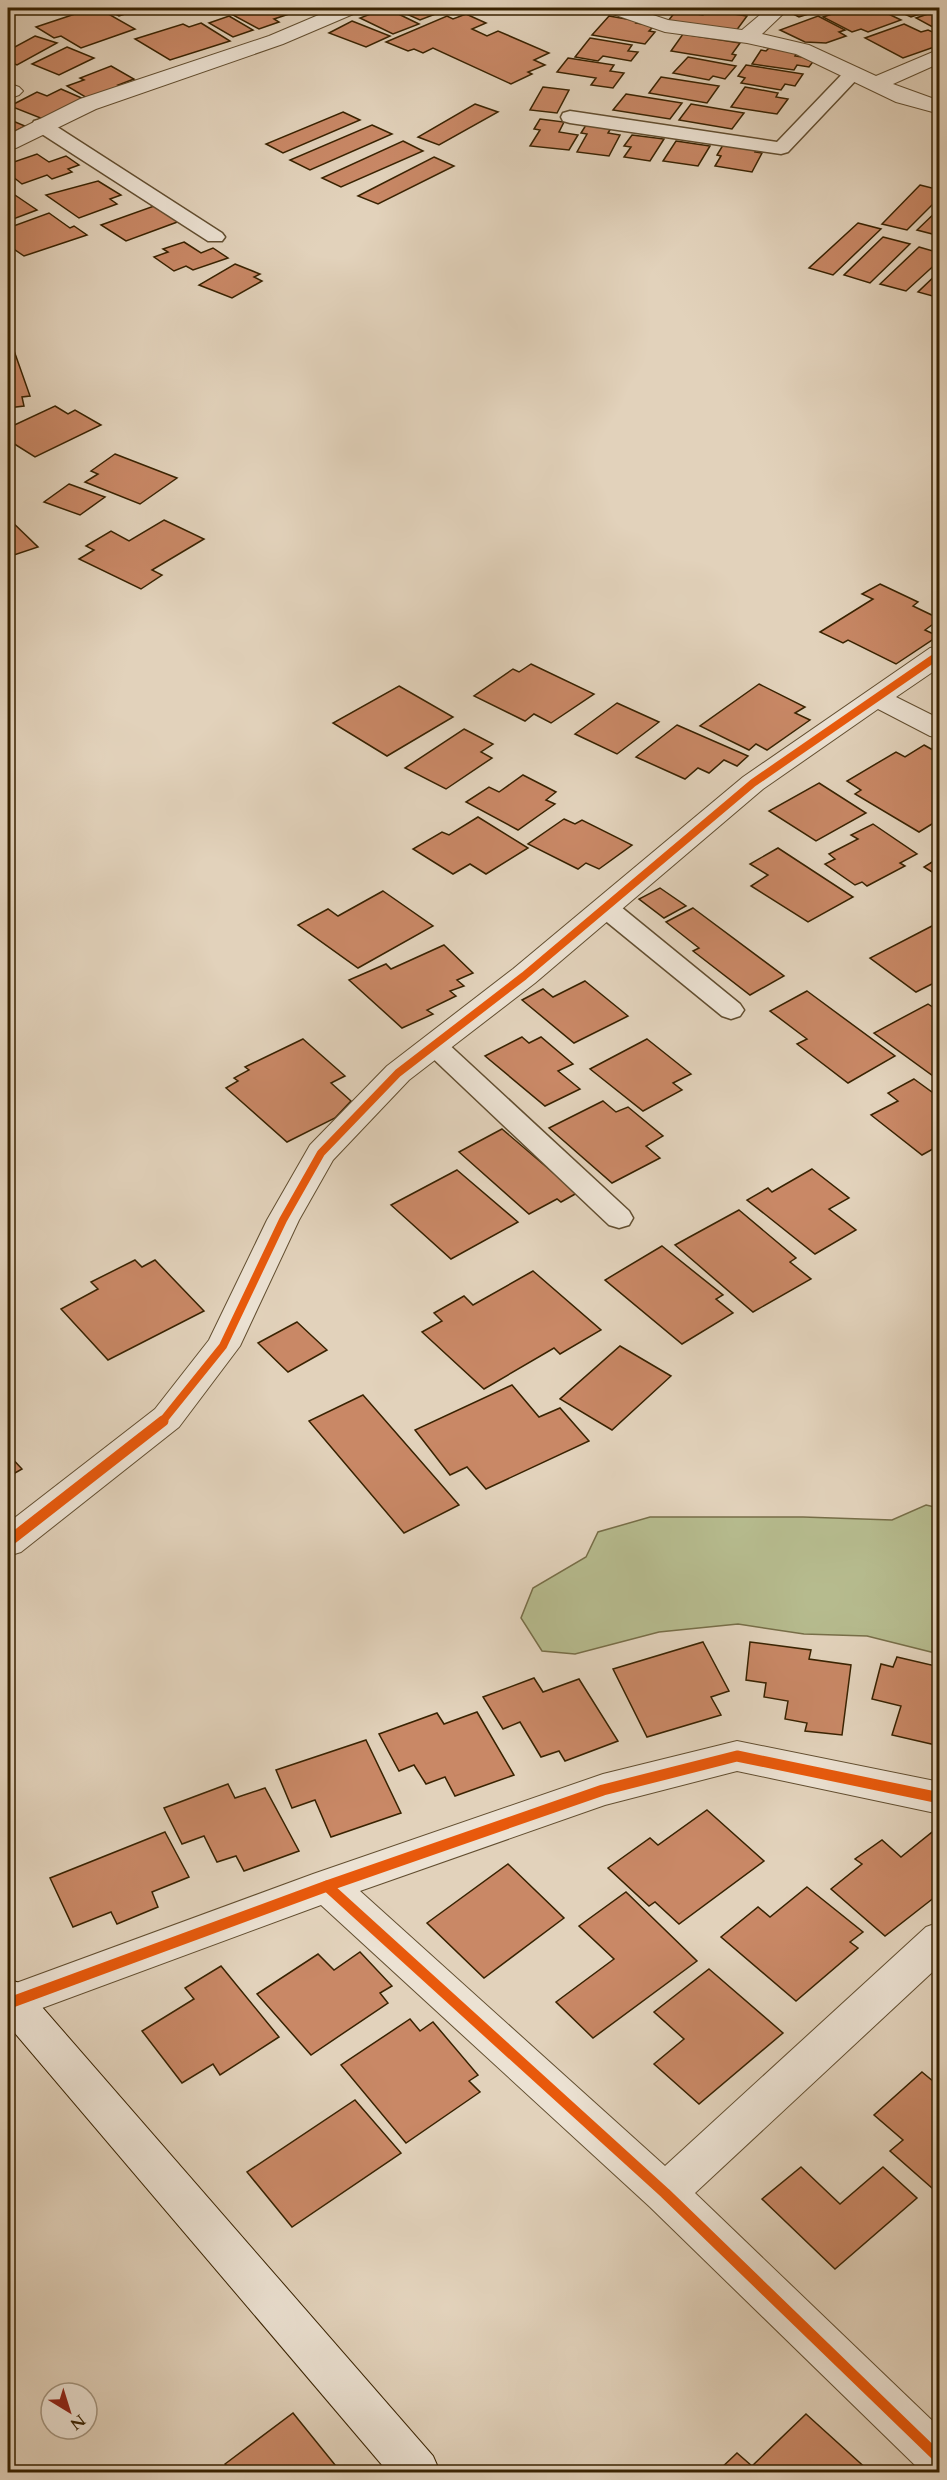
<svg xmlns="http://www.w3.org/2000/svg" width="947" height="2480" font-family="Cardo,serif">
<style>
.green{fill:#b6bb8e;stroke:#776e48;stroke-width:1.5}
.building{fill:#c98866;stroke:#382201;stroke-width:1.5}
.lines{fill:none;stroke-linecap:round;stroke-linejoin:round}
.lane-casing{stroke:#624e30;stroke-width:3}
.street-casing{stroke:#624e30;stroke-width:2}
.secondary-casing{stroke:#382201;stroke-width:2}
.lane{fill:#ece2d3;fill-rule:evenodd}
.street{fill:#ece2d3;fill-rule:evenodd}
.secondary{fill:#ece2d3;fill-rule:evenodd}
.cycleway-far1-casing{stroke:#ece2d3;stroke-width:12}
.cycleway-casing{stroke:#ece2d3;stroke-width:15}
.cycleway-far1{stroke:#e8590c;stroke-width:8}
.cycleway{stroke:#e8590c;stroke-width:11}
</style>
<rect width="100%" height="100%" fill="#e2d2bb"/>
<filter id="stains"><feTurbulence type="fractalNoise" baseFrequency=".00333" numOctaves="4"/><feColorMatrix values="0 0 0 0 .2 0 0 0 0 .09 0 0 0 0 .02 0 0 0 .5 -.17"/></filter>
<radialGradient id="worn" r=".72"><stop offset=".6" stop-color="#630" stop-opacity="0"/><stop offset="1" stop-color="#630" stop-opacity=".3"/></radialGradient>
<path class="green" d="M926,1505L939,1508V1654L867,1636L804,1634L738,1624L659,1632L575,1654L542,1651L521,1618L533,1588L586,1557L598,1532L650,1517H803L892,1520Z"/>
<g class="building">
<path d="M93,8H98L135,29L81,48L61,36L54,38L36,27Z"/>
<path d="M104,8H144L119,16Z"/>
<path d="M249,8H302L304,9L274,19L279,22L259,29L231,14Z"/>
<path d="M386,8L419,24L393,34L360,18Z"/>
<path d="M393,8H451L420,20Z"/>
<path d="M781,8H828L799,17Z"/>
<path d="M850,8H876L901,20L868,32L861,29L852,32L823,17Z"/>
<path d="M882,8H938L911,17L900,12L895,14Z"/>
<path d="M707,10L747,16L736,31L668,21L676,11L703,15Z"/>
<path d="M940,10V31L916,18Z"/>
<path d="M466,14L486,23L472,29L487,36L498,31L549,53L534,60L545,65L528,72L532,74L511,84L433,48L423,53L414,49L408,51L386,42L447,16L453,19Z"/>
<path d="M229,16L253,30L233,37L209,23Z"/>
<path d="M609,16L638,21L636,23L654,26L649,31L655,32L645,44L592,35Z"/>
<path d="M818,16L845,30L839,32L846,36L826,43L805,42L780,30Z"/>
<path d="M352,21L390,36L366,47L329,33Z"/>
<path d="M201,23L230,41L170,60L135,39L183,24L189,27Z"/>
<path d="M904,24L921,32L928,30L940,35V45L903,58L865,38Z"/>
<path d="M683,34L740,43L732,54L736,55L732,61L671,51Z"/>
<path d="M35,36L57,43L17,65L8,61V44L15,47Z"/>
<path d="M590,38L632,45L628,51L638,52L631,61L603,56L598,61L575,57Z"/>
<path d="M67,47L94,58L59,75L32,64Z"/>
<path d="M770,47L798,51L795,56L815,59L809,67L797,65L794,70L752,64L761,50L766,51Z"/>
<path d="M688,57L736,66L725,79L713,76L709,80L673,73Z"/>
<path d="M568,58L614,65L610,71L624,73L613,88L591,85L596,78L557,72Z"/>
<path d="M746,65L803,74L795,86L785,84L781,90L741,83L745,78L738,76Z"/>
<path d="M111,66L134,79L118,85L124,88L87,98L67,86L84,80L80,78Z"/>
<path d="M661,77L719,86L707,103L649,93Z"/>
<path d="M543,87L569,90L557,113L530,110Z"/>
<path d="M745,87L778,93L776,97L788,99L777,114L731,107Z"/>
<path d="M61,89L84,99L43,119L10,106L37,92L47,96Z"/>
<path d="M626,94L682,103L670,119L613,110Z"/>
<path d="M475,104L498,112L439,145L418,137Z"/>
<path d="M691,104L744,113L732,129L679,120Z"/>
<path d="M343,112L360,120L283,153L266,144Z"/>
<path d="M8,119L25,126L8,135Z"/>
<path d="M540,119L564,122L559,132L578,135L569,150L530,146L540,130L534,129Z"/>
<path d="M372,125L392,134L310,170L290,160Z"/>
<path d="M586,125L611,128L608,133L620,135L609,156L577,152L587,134L581,133Z"/>
<path d="M632,135L664,139L650,161L624,157L631,147L624,146Z"/>
<path d="M403,141L423,151L341,187L322,178Z"/>
<path d="M676,141L710,146L698,166L663,161Z"/>
<path d="M723,145L756,150L755,152L762,153L752,172L715,166L721,156L717,155Z"/>
<path d="M37,154L49,162L66,156L79,165L68,169L72,172L52,179L47,175L22,184L8,173V164Z"/>
<path d="M434,157L454,166L378,204L358,196Z"/>
<path d="M98,181L121,195L110,199L117,204L79,218L46,195Z"/>
<path d="M920,185L940,190V197L907,230L882,224Z"/>
<path d="M9,191L37,210L8,221Z"/>
<path d="M154,206L180,221L126,241L101,225Z"/>
<path d="M940,208V236L917,230Z"/>
<path d="M49,213L70,228L74,226L87,235L24,256L8,245L14,241L8,236V228Z"/>
<path d="M858,223L881,229L833,275L809,268Z"/>
<path d="M883,237L910,244L870,283L844,275Z"/>
<path d="M184,242L201,253L213,248L228,258L193,270L186,266L174,271L154,257L168,252L163,249Z"/>
<path d="M919,247L940,253V260L906,291L880,284Z"/>
<path d="M235,264L260,274L254,277L262,281L232,298L199,285Z"/>
<path d="M940,271V298L918,292Z"/>
<path d="M8,345H12L30,396L22,397L24,406L8,408Z"/>
<path d="M55,406L68,414L75,410L101,425L35,457L8,440V428Z"/>
<path d="M115,454L177,478L140,504L85,482L98,474L91,471Z"/>
<path d="M69,484L105,497L80,515L44,502Z"/>
<path d="M8,518L38,547L8,557Z"/>
<path d="M164,520L204,539L152,570L162,575L141,589L79,559L94,550L86,546L111,531L129,541Z"/>
<path d="M880,584L918,602L913,606L940,619L925,630L938,636L896,664L848,640L843,643L820,632L873,599L862,594Z"/>
<path d="M531,664L594,694L551,723L534,714L525,721L474,696L513,669L519,672Z"/>
<path d="M759,684L805,707L795,713L810,720L767,750L756,744L749,750L700,726Z"/>
<path d="M399,686L453,717L387,756L333,723Z"/>
<path d="M617,703L659,722L617,754L575,734Z"/>
<path d="M677,725L748,756L737,766L724,760L709,773L698,768L685,779L636,757Z"/>
<path d="M464,729L493,744L481,752L492,758L446,789L405,768Z"/>
<path d="M924,745L940,754V759L937,760L940,762V819L919,832L855,794L861,790L847,781L896,752L905,757Z"/>
<path d="M523,775L556,792L546,800L555,804L518,830L466,802L489,787L499,792Z"/>
<path d="M819,783L866,813L816,841L769,811Z"/>
<path d="M478,817L528,848L486,874L470,864L453,874L413,849L442,832L449,835Z"/>
<path d="M564,819L575,824L582,820L632,845L599,869L586,863L578,869L528,844Z"/>
<path d="M873,824L917,854L900,863L905,866L867,886L862,882L855,885L825,864L835,859L829,854L858,839L851,835Z"/>
<path d="M778,848L853,897L808,922L751,886L768,875L750,864Z"/>
<path d="M940,857V877L924,867Z"/>
<path d="M660,888L686,906L664,918L639,899Z"/>
<path d="M383,891L433,926L358,968L298,925L328,909L338,916Z"/>
<path d="M693,908L784,976L750,995L693,951L699,948L666,922Z"/>
<path d="M932,926L940,932V980L916,992L870,958Z"/>
<path d="M444,945L473,973L457,980L464,986L450,991L456,996L427,1010L433,1014L402,1028L349,980L386,964L391,969Z"/>
<path d="M585,981L628,1016L574,1043L522,1000L543,989L553,997Z"/>
<path d="M807,991L895,1056L848,1083L797,1044L807,1039L770,1011Z"/>
<path d="M928,1004L940,1012V1081L874,1033Z"/>
<path d="M522,1037L529,1043L541,1037L573,1064L558,1071L580,1089L545,1106L485,1056Z"/>
<path d="M303,1039L345,1076L331,1083L351,1101L335,1118L287,1142L226,1088L238,1081L234,1078L249,1070L245,1067Z"/>
<path d="M647,1039L691,1074L673,1083L682,1090L643,1111L590,1069Z"/>
<path d="M914,1079L940,1098V1145L922,1155L871,1115L898,1101L888,1093Z"/>
<path d="M603,1101L616,1112L628,1107L663,1136L646,1146L660,1158L612,1183L549,1128Z"/>
<path d="M502,1129L577,1193L561,1202L557,1199L529,1214L459,1152Z"/>
<path d="M812,1169L849,1198L829,1209L856,1230L815,1254L747,1200L768,1188L772,1192Z"/>
<path d="M457,1170L518,1222L451,1259L391,1205Z"/>
<path d="M739,1210L796,1258L790,1262L811,1279L753,1312L675,1245Z"/>
<path d="M662,1246L723,1295L716,1299L733,1313L682,1344L605,1280Z"/>
<path d="M135,1260L142,1267L155,1260L204,1311L108,1360L61,1309L98,1289L91,1282Z"/>
<path d="M533,1271L601,1330L560,1354L554,1348L484,1389L422,1332L442,1321L434,1313L464,1296L473,1305Z"/>
<path d="M297,1322L327,1350L288,1372L258,1343Z"/>
<path d="M620,1346L671,1376L612,1430L560,1399Z"/>
<path d="M512,1385L539,1417L560,1408L589,1441L486,1489L467,1467L450,1475L415,1430Z"/>
<path d="M363,1395L459,1505L404,1533L309,1421Z"/>
<path d="M8,1454L22,1469L8,1477Z"/>
<path d="M703,1642L729,1691L711,1697L721,1715L647,1737L613,1669Z"/>
<path d="M750,1642L811,1650L809,1659L851,1665L842,1735L805,1731L807,1723L785,1719L788,1701L764,1697L766,1683L746,1680Z"/>
<path d="M897,1657L940,1667V1746L892,1735L901,1706L872,1699L881,1664L893,1667Z"/>
<path d="M534,1678L543,1692L579,1679L618,1741L565,1761L559,1751L541,1757L520,1722L503,1729L483,1697Z"/>
<path d="M477,1712L514,1775L455,1796L445,1777L426,1784L414,1765L399,1771L379,1734L437,1713L444,1724Z"/>
<path d="M366,1740L401,1813L331,1837L315,1800L292,1808L276,1770Z"/>
<path d="M228,1784L235,1798L265,1788L299,1851L244,1871L236,1856L217,1862L204,1836L182,1844L164,1808Z"/>
<path d="M707,1810L764,1861L679,1924L655,1902L649,1906L608,1868L650,1838L658,1845Z"/>
<path d="M936,1829L940,1831V1893L885,1936L831,1889L862,1864L855,1859L882,1840L901,1857Z"/>
<path d="M165,1832L189,1877L152,1892L158,1907L117,1924L111,1912L73,1927L50,1878Z"/>
<path d="M508,1864L564,1918L484,1978L427,1923Z"/>
<path d="M807,1887L863,1932L850,1942L858,1948L796,2001L721,1937L758,1907L770,1917Z"/>
<path d="M626,1892L697,1961L593,2038L556,2002L614,1959L579,1926Z"/>
<path d="M360,1952L392,1986L380,1993L388,2003L311,2055L257,1994L318,1954L334,1970Z"/>
<path d="M221,1966L279,2037L220,2075L213,2064L182,2083L142,2031L194,1999L185,1988Z"/>
<path d="M709,1969L783,2033L699,2104L654,2064L684,2039L654,2012Z"/>
<path d="M410,2019L420,2031L433,2022L478,2075L469,2081L480,2092L406,2143L341,2065Z"/>
<path d="M922,2072L940,2087V2181L932,2188L890,2151L903,2140L874,2115Z"/>
<path d="M355,2100L401,2153L292,2227L247,2172Z"/>
<path d="M801,2167L840,2204L883,2167L917,2198L835,2269L762,2199Z"/>
<path d="M293,2413L340,2471L232,2472L225,2464Z"/>
<path d="M806,2414L870,2472H717L737,2453L752,2466Z"/>
</g>
<g class="lines">
<defs>
<g id="lane">
<path d="M853,68L859,69L862,73L859,77L788,152L781,154L570,123L563,121L561,117L563,113L570,111L777,142L847,69Z"/>
<path d="M41,119L48,121L222,233L225,237L222,241H208L34,129L32,125L34,121Z"/>
<path d="M606,900L615,902L740,1004L744,1010L740,1016L731,1019L722,1016L597,914L593,908L597,902Z"/>
<path d="M435,1037L444,1040L629,1211L633,1218L629,1225L619,1228L609,1225L426,1052L422,1046L426,1040Z"/>
</g>
<g id="street">
<path d="M335,8H361L358,12L283,44L96,109L16,148L8,149V135L80,99L269,36Z"/>
<path d="M604,8H632L668,20L742,30L761,14L756,8H779L784,13L762,34L809,45L876,76L940,49V63L893,84L940,101V114L896,102L796,54L747,43L665,32L607,12Z"/>
<path d="M8,83L19,87L23,91L19,95L8,99Z"/>
<path d="M940,646V667L896,697L940,719V738L930,736L878,709L763,789L535,983L409,1080L333,1160L299,1220L240,1346L179,1427L21,1552L8,1556V1523L155,1409L209,1340L267,1220L310,1145L387,1066L513,969L743,777L930,648Z"/>
<path d="M737,1741L940,1782V1814L737,1771L605,1805L360,1891L665,2166L926,1927L940,1922V1965L695,2193L940,2428V2472H922L650,2207L321,1905L26,2014L12,2020L8,2018V1986L313,1874L603,1774Z"/>
</g>
<g id="secondary">
<path d="M8,8H24L21,12L8,17Z"/>
<path d="M8,1979L22,1984L433,2456L440,2472H388L8,2025Z"/>
</g>
</defs>
<use href="#lane" class="lane-casing"/>
<use href="#street" class="street-casing"/>
<use href="#secondary" class="secondary-casing"/>
<use href="#lane" class="lane"/>
<use href="#street" class="street"/>
<use href="#secondary" class="secondary"/>
<defs>
<path id="cycleway-far1" d="M161,1423L223,1346L283,1220L321,1153L398,1073L524,976L753,783L940,654"/>
<g id="cycleway">
<path d="M8,1542L163,1421"/>
<path d="M327,1886L665,2193L940,2459"/>
<path d="M12,2002L327,1886L603,1790L737,1756L940,1798"/>
</g>
</defs>
<use href="#cycleway-far1" class="cycleway-far1-casing"/>
<use href="#cycleway" class="cycleway-casing"/>
<use href="#cycleway-far1" class="cycleway-far1"/>
<use href="#cycleway" class="cycleway"/>
</g>
<rect width="947" height="2480" fill="none" stroke="#e2d2bb" stroke-width="30"/>
<rect x="9" y="9" width="929" height="2462" fill="none" stroke="#382201" stroke-width="3"/>
<rect x="15" y="15" width="917" height="2450" fill="none" stroke="#382201" stroke-width="1.5"/>
<g transform="translate(69 2411) rotate(142)"><circle r="28" fill="#ece2d3" stroke="#a4957f" stroke-width="1.5"/>
<path d="M0-4.5L10 22L0 15L-10 22Z" fill="#8f2418"/>
<text y="-9" font-size="16" font-weight="bold" text-anchor="middle" fill="#382201">N</text>
</g>
<rect width="100%" height="100%" filter="url(#stains)"/>
<rect width="100%" height="100%" fill="url(#worn)"/>
</svg>
